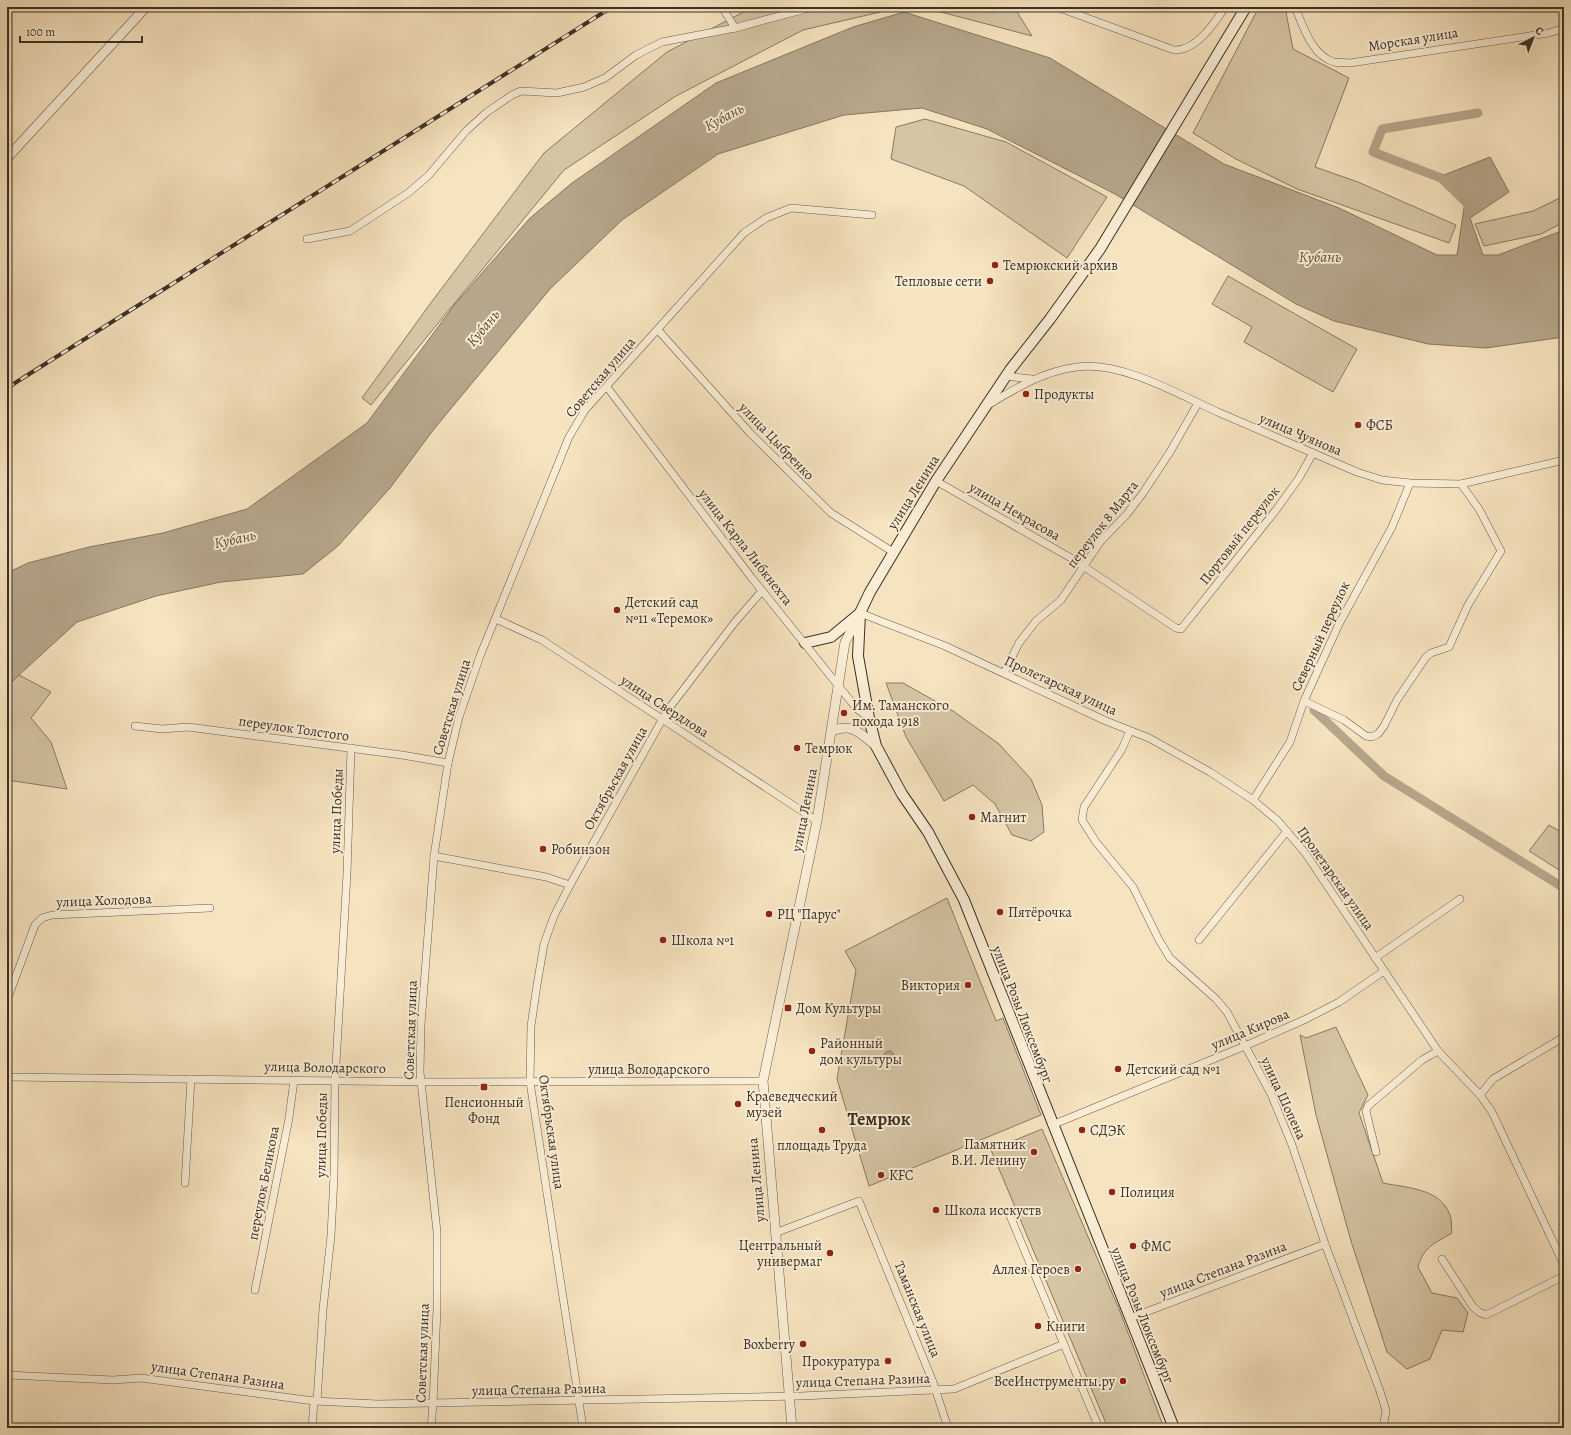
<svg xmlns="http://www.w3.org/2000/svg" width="1571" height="1435" font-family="Alegreya,serif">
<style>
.green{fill:#d6c5a5;stroke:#887a65}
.water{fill:#b6a68b;stroke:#857762}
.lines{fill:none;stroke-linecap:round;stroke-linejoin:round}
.canal{stroke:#b6a68b;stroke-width:9}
.minor-casing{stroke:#6a5d4c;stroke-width:8}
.tertiary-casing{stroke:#6a5d4c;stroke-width:10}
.secondary-casing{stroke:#3b3025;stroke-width:12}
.minor{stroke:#f9edd5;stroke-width:7}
.tertiary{stroke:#f9edd5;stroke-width:9}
.secondary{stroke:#f9edd5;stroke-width:10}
.rail-casing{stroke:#3b3025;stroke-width:4}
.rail{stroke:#f9edd5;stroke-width:2.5;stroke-dasharray:8;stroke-linecap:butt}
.poi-dot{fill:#8f2418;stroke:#f9edd5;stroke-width:1.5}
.labels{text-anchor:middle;stroke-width:4;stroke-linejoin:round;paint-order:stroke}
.street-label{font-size:14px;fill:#3b3025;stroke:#f9edd5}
.poi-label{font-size:14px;fill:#3b3025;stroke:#f9edd5;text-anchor:start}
.water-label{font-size:15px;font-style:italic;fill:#5a4e3e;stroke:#f9edd5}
.district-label{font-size:18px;font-weight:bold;fill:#3b3025;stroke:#f9edd5}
</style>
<rect width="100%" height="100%" fill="#f6e3bf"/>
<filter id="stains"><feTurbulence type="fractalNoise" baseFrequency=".005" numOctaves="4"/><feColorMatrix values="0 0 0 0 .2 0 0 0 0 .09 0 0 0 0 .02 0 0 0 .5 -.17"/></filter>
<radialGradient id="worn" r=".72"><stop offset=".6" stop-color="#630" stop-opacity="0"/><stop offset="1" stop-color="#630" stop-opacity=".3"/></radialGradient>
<g class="green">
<path d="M753,7H902L803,30L676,96L564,170L371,405L362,398L430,304L544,153L667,52Z"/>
<path d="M922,7H1014L1032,36Z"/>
<path d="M1259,7H1285L1293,49L1349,78L1315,167L1358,182L1456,225L1449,243L1297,189L1236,159L1193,133Z"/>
<path d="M925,119L1006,142L1107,197L1067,258L964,186L891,159L896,127Z"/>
<path d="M1564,196V222L1541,234L1484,246L1475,224L1533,211Z"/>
<path d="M1228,276L1357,349L1333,392L1244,342L1252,327L1212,304Z"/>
<path d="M19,675L51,692L31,718L51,742L67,789L7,780V686Z"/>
<path d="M886,683H903L953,711L999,744L1031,779L1042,805L1044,832L1031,841L1012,835L995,804L973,785L944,801L906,737Z"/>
<path d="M1549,825L1564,834V873L1529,851Z"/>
<path d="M947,898L996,1021L1003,1018L1041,1115L869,1186L837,1079L856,970L845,951Z"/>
<path d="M1336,1027L1368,1095L1359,1113L1383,1183C1407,1188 1440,1188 1450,1215C1452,1220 1451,1228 1452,1233C1434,1244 1424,1246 1418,1267L1432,1293L1457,1298L1468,1313L1463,1332L1442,1330L1430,1359L1407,1369L1387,1352L1351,1241L1316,1115L1300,1035L1306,1038Z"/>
<path d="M1042,1129L1119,1309L1164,1428H1108L991,1150Z"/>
</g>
<g class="water">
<path d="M904,12L1050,58L1224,164L1339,208L1437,255H1457L1465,201L1439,177L1490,157L1509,192L1470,218L1483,255H1498L1564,230V337L1486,348L1428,344L1334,321L1296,304L1115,194L987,129L922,108L844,115L718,154L622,220L550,289L434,429L390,488L338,546L303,574L221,582L156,596L77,622L7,686V573L28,563L89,547L163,533L247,509L367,423L455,304L530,218L572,183L716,83L853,27Z"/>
<circle cx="889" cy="1056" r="5"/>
</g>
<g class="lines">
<g class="canal">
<path d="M1470,210V206L1441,178L1373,152L1382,129L1478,113"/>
<path d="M1314,710L1384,776L1564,888"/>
</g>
<defs>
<g id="minor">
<path d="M722,7L735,28"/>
<path d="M1057,7L1174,50C1196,51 1214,24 1225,7"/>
<path d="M1295,7C1303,26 1312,56 1334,62C1339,63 1345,62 1350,63L1549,33L1564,28"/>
<path d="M307,239L350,231L408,193L428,176L466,131L487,112L512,95L521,91L557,93L584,87L605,78L636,55L662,42L735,28L813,7"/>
<path d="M658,330L750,433L831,513L893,552"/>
<path d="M1006,376L1032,379"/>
<path d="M607,387L751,577L857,709L869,718"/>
<path d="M988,405C1016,388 1044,371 1077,367C1123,361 1179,395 1220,413C1266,433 1311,452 1357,472L1382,480L1410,483L1461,484L1564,460"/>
<path d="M936,481L1071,558L1176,628L1181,629L1276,510L1299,478L1313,453"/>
<path d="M860,613L945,646L1106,721L1149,738L1210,772L1253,800L1278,821L1306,854L1438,1051L1480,1095L1492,1112L1564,1265"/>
<path d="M496,619L542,640L817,821"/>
<path d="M1004,673L1019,643L1036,621L1061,600L1100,542L1127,514L1143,493L1170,452L1198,403"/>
<path d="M1304,701L1344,720L1366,736L1372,737L1378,734L1384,726L1397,700L1426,657L1431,653L1449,647L1468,605L1501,551L1479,509L1461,484"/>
<path d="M135,726L162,729L188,727L402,755L448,763"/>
<path d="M1130,731L1122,749L1084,807L1082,820L1096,842L1133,887L1159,940L1170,958L1216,999L1227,1012L1271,1094L1292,1145L1325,1244L1380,1391L1386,1411L1383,1428"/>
<path d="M1253,800L1290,742L1304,701L1339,624L1392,527L1410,483"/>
<path d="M434,856L546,877L570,885"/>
<path d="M1199,940L1287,831"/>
<path d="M1375,958L1460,899"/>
<path d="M7,1000L35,925L42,918L52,915L210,908"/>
<path d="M7,1077L436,1082L763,1081"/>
<path d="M1480,1095L1493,1079L1564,1037"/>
<path d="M1052,1125L1245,1046L1306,1019L1339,1002L1384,971"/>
<path d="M1376,1152L1366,1111L1368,1106L1422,1060L1438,1051"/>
<path d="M185,1183L191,1079"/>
<path d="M1008,1211L1099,1428"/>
<path d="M775,1233L859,1201L933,1382L948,1428"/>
<path d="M1442,1259L1473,1307L1479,1312L1486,1315L1564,1276"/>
<path d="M255,1290L289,1118L294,1080"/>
<path d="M1130,1318L1325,1244"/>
<path d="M7,1375L113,1380L141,1378L314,1401L378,1404L801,1396L954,1389L1064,1344"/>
<path d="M317,1401L323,1309L331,1236L334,1176L335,1081L347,874L351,748"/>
<path d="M312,1428L314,1401"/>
<path d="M431,1428L433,1404L437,1309V1232L420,1072L421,1025L434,856L448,763L459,717L480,656L569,437L585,410L744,233L766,218L791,208L872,215"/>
<path d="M583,1428L530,1082L531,1026L537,985L544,944L554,916L570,885L667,711L735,622L762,591"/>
</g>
<g id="tertiary">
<path d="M7,158L146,7"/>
<path d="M832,731C852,722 861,734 876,746"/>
<path d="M792,1428L763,1081L817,821L845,642L860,614"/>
</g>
<g id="secondary">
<path d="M805,643L831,637L860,613"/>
<path d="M1174,1428L964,900L928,832L902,794L876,746L869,718L858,656L860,613L870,592L936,481L1010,370L1050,319L1100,249L1246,7"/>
</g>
</defs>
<use href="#minor" class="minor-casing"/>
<use href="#tertiary" class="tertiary-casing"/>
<use href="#secondary" class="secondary-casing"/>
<use href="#minor" class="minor"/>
<use href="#tertiary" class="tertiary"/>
<use href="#secondary" class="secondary"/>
<defs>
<path id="rail" d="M7,388L612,7"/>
</defs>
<use href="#rail" class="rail-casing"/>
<use href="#rail" class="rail"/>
</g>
<g class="poi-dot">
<circle cx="995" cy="265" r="4"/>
<circle cx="990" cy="281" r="4"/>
<circle cx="1026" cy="394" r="4"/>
<circle cx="1358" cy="425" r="4"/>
<circle cx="617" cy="610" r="4"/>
<circle cx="844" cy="713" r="4"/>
<circle cx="797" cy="748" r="4"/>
<circle cx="972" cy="817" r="4"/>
<circle cx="543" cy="849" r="4"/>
<circle cx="1000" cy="912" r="4"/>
<circle cx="769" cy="914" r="4"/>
<circle cx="663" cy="940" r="4"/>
<circle cx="968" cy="985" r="4"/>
<rect x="784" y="1004" width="8" height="8" rx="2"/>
<circle cx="812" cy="1051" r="4"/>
<circle cx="1118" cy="1069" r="4"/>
<rect x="480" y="1083" width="8" height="8" rx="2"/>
<circle cx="738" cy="1104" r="4"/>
<circle cx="822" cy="1130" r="4"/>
<circle cx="1082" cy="1130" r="4"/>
<circle cx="1034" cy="1152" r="4"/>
<circle cx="881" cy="1175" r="4"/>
<circle cx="1112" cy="1192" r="4"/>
<circle cx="936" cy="1210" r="4"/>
<circle cx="1133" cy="1246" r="4"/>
<circle cx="830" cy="1253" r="4"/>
<circle cx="1078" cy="1269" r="4"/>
<circle cx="1038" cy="1326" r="4"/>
<circle cx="803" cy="1344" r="4"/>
<circle cx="888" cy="1361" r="4"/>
<circle cx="1123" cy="1381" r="4"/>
</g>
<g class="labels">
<g class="street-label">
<text transform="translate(1413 39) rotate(-9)" y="5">Морская улица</text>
<text transform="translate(600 377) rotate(-50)" y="5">Советская улица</text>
<text transform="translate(1301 434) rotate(23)" y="5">улица Чуянова</text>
<text transform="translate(777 441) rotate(46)" y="5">улица Цыбренко</text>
<text transform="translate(913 492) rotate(-58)" y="5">улица Ленина</text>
<text transform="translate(1015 511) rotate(30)" y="5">улица Некрасова</text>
<text transform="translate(1102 524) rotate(-52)" y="5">переулок 8 Марта</text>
<text transform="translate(1239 535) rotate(-52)" y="5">Портовый переулок</text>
<text transform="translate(746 547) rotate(52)" y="5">улица Карла Либкнехта</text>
<text transform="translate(1320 636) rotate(-65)" y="5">Северный переулок</text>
<text transform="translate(1061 685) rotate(25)" y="5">Пролетарская улица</text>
<text transform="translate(665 706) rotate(33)" y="5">улица Свердлова</text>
<text transform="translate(451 707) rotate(-73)" y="5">Советская улица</text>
<text transform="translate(294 728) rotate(8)" y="5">переулок Толстого</text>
<text transform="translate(615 778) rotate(-61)" y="5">Октябрьская улица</text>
<text transform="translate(804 810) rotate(-79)" y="5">улица Ленина</text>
<text transform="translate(336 811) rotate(-88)" y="5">улица Победы</text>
<text transform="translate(1336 878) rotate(55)" y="5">Пролетарская улица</text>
<text transform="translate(104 900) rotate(-2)" y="5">улица Холодова</text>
<text transform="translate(1023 1014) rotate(69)" y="5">улица Розы Люксембург</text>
<text transform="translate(1250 1029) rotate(-23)" y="5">улица Кирова</text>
<text transform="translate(410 1030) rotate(-88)" y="5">Советская улица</text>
<text transform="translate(325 1067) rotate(1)" y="5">улица Володарского</text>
<text x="649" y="1074">улица Володарского</text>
<text transform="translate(1284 1098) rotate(65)" y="5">улица Шопена</text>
<text transform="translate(552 1132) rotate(82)" y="5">Октябрьская улица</text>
<text transform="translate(321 1135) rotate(-89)" y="5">улица Победы</text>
<text transform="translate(756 1180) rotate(-95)" y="5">улица Ленина</text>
<text transform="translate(263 1183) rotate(-79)" y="5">переулок Беликова</text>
<text transform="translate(1223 1269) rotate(-21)" y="5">улица Степана Разина</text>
<text transform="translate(918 1309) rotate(68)" y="5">Таманская улица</text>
<text transform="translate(1143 1315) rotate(68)" y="5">улица Розы Люксембург</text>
<text transform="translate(422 1353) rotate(-88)" y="5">Советская улица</text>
<text transform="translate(218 1375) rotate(8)" y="5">улица Степана Разина</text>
<text transform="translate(863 1380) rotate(-2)" y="5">улица Степана Разина</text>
<text transform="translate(539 1389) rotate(-1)" y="5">улица Степана Разина</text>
</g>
<g class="poi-label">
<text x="1003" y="270">Темрюкский архив</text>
<text x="982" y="286" text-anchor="end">Тепловые сети</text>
<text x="1034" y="399">Продукты</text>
<text x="1366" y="430">ФСБ</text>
<text x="625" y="607">Детский сад<tspan x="625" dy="16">№11 «Теремок»</tspan></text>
<text x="852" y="710">Им. Таманского<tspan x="852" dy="16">похода 1918</tspan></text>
<text x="805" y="753">Темрюк</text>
<text x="980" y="822">Магнит</text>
<text x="551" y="854">Робинзон</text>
<text x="1008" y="917">Пятёрочка</text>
<text x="777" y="919">РЦ "Парус"</text>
<text x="671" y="945">Школа №1</text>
<text x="960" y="990" text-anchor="end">Виктория</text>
<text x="796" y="1013">Дом Культуры</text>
<text x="820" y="1048">Районный<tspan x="820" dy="16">дом культуры</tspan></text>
<text x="1126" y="1074">Детский сад №1</text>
<text x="746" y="1101">Краеведческий<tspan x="746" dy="16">музей</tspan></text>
<text x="484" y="1107" text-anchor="middle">Пенсионный<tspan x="484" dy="16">Фонд</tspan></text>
<text x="1090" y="1135">СДЭК</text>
<text x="1026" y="1149" text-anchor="end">Памятник<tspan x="1026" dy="16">В.И. Ленину</tspan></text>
<text x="822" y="1150" text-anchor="middle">площадь Труда</text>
<text x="889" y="1180">KFC</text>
<text x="1120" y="1197">Полиция</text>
<text x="944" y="1215">Школа исскуств</text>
<text x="822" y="1250" text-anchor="end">Центральный<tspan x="822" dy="16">универмаг</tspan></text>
<text x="1141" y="1251">ФМС</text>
<text x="1070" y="1274" text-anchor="end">Аллея Героев</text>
<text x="1046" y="1331">Книги</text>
<text x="795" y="1349" text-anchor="end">Boxberry</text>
<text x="880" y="1366" text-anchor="end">Прокуратура</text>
<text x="1115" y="1386" text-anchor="end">ВсеИнструменты.ру</text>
</g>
<g class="water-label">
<text transform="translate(724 117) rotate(-28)" y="5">Кубань</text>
<text x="1320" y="262">Кубань</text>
<text transform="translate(483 328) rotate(-50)" y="5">Кубань</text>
<text transform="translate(235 539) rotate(-12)" y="5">Кубань</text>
</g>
<g class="district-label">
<text x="879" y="1125">Темрюк</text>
</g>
</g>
<rect width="1571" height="1435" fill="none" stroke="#f6e3bf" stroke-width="24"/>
<rect x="8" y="8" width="1555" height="1419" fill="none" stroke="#3b3025" stroke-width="2"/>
<rect x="12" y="12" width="1547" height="1411" fill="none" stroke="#3b3025"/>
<g transform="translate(1533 38) rotate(42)" stroke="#f9edd5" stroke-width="3" paint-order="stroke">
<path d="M0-3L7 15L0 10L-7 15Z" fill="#3b3025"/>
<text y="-6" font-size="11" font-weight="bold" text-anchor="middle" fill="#3b3025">С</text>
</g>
<path d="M20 36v6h122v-6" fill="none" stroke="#3b3025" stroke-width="2"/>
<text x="26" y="36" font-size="12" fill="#3b3025" stroke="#f9edd5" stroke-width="3" paint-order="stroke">100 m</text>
<rect width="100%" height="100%" filter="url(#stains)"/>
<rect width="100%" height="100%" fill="url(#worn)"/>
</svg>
